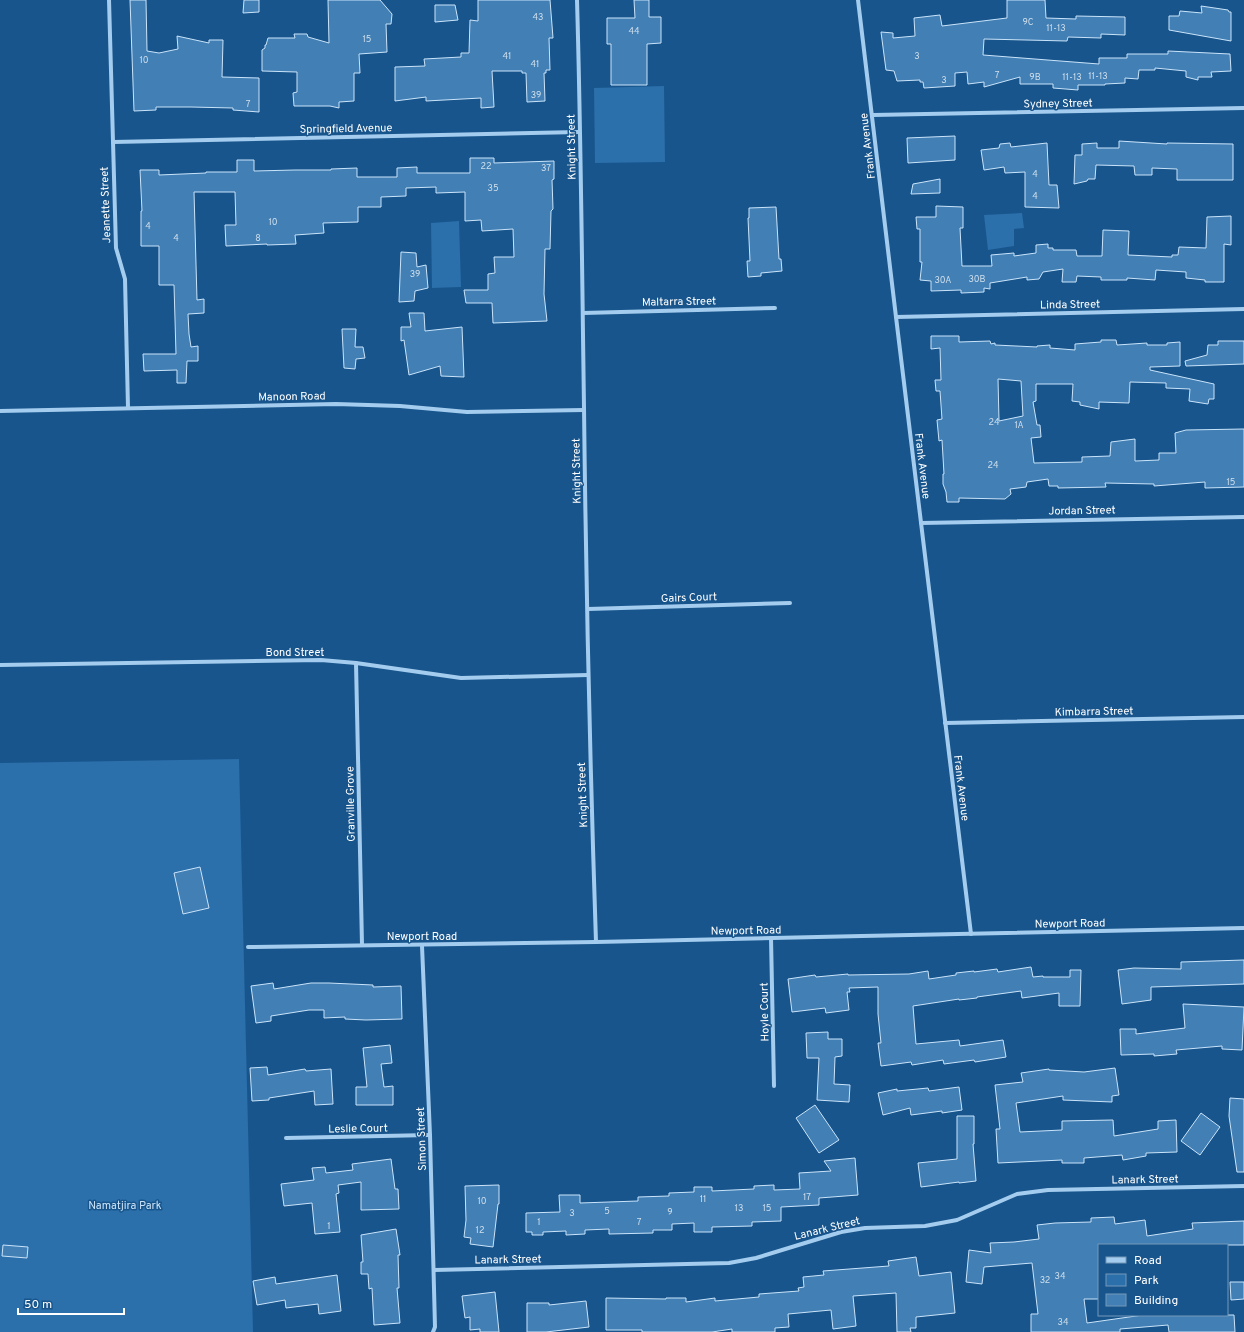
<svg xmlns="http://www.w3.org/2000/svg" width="1244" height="1332" font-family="Overpass,sans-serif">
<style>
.green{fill:#2b6fab}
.building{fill:#417fb5;stroke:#cae4fa;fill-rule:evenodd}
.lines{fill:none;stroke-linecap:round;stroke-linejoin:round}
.minor{stroke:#a4ccee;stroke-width:4}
.labels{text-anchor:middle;stroke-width:3;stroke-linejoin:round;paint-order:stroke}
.number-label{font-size:9px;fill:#d0dfec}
.street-label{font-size:11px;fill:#fff;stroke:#18558c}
.park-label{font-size:11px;fill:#cae4fa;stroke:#18558c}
</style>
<rect width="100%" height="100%" fill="#18558c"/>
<g class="green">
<path d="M664,86L665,162L595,163L594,88Z"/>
<path d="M1022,213L1024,228L1014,229V246L988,250L984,215Z"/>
<path d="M459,221L461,287L432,288L431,223Z"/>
<path d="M239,759L253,1332H0V763Z"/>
</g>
<g class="building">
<path d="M130,0H146L147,51L159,53L178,49L177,36L209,43V40H223L222,77L259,78V112L233,110V108L191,107H156V110L134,111Z"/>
<path d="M244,0H259V12L243,13Z"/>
<path d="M328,0H380L392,14L391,24H386L387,52L359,54L360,73H354V101L339,102V108L330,106H294L293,93L297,92V72L262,71V50L265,48V45H266L268,38H295L294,34H307L308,37L329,43Z"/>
<path d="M478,0H550L553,38H549L550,70H546V73H544L545,101L527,102L526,73H522V71H492L494,107L481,108V98L426,101V97L395,101V67L425,66L424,59L461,57V53H469L470,20L478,21Z"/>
<path d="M634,0H649V17H661V43L647,44V85H611V44H607V18H635Z"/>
<path d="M1007,0H1045L1046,18L1076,19V16L1125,17V35L1101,34V38L1068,37L1067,41L984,39L983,55L1099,64V58H1127V54H1168V51L1230,54L1231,71L1211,72L1212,77H1198V80L1186,77V71L1155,68V70H1139L1138,79L1125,78V83L1105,84V85H1078V90L1053,88V84H1020V77L984,87V82L968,84L967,72L955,73V86L924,88L923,82H920V80L897,81L894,71L886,70L881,32L893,33V38L915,36L914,18L940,15L942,26L1007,18Z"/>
<path d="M435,5H455L458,20L435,22Z"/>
<path d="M1201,6L1228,10L1229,12H1231V41L1169,30V16H1179L1180,11L1202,13Z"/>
<path d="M955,136V160L908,163L907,138Z"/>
<path d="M1119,141L1167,144V143L1233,144V180H1177V169L1152,168V175H1135L1134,166L1096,165L1095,179H1088L1087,181L1074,184L1075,155H1082V144L1097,143V148H1119Z"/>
<path d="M1010,143L1011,147L1047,143L1049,185H1057L1059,208L1025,207V172L1005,173L1004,167L984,170L981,150L999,148L1000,144Z"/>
<path d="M470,158H494V163L554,161V179L552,180L553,209L551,211L550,249H545L544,294L547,321L493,323L492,303H466L464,290H488V274L495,273L494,257H514L513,229L482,231L481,220L465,221V192L436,193V187L406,188V196L381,197V207H358V222L323,223L324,233L295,235L296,244L267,245V244L226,246L225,225H236L235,192H194L197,300L204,299V313L188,314L189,334L191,347L198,346V361H187L186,383H177V370L144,371L143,354H176L174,285H159V246H141V211H142L140,170H159V175L206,173V172H237V160H254V171L295,170H331V169L357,168V177H397V168L417,167V173H470Z"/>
<path d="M940,179V193L911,194L913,184Z"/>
<path d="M936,206L963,207V228H960L962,266H992L991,255L1014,253V256L1036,253V245L1048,244V248H1053V250H1076L1077,256H1102L1103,230L1129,231L1128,255L1172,257V255H1178L1179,247L1206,248L1207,217L1231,216V245L1224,244V282H1205V280L1186,278V272L1156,270L1155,280L1127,278V280H1101V277L1077,276L1076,282H1062L1063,269L1043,272L1039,279L1027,280V277L990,283V289L984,288V292L961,293V290L931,291V281L920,280L922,262H920V229H917L916,217H936Z"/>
<path d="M776,207L779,259H781L782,271L761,273V276L748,277L747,261H750L748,218H749V208Z"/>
<path d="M401,252L416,253L417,267L426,265L428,288L415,291L414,301L399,302Z"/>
<path d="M409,313H424L425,331L462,327L464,377L441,376L440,366L409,375L404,340L401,341V327H411Z"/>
<path d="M342,329H356L355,347H363L365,358L356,359L355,369L344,368Z"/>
<path d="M931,336H959V342L990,341L991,344L995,343V345L1037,347V346L1050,345V348L1075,350V344L1101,342V340H1116L1117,345L1147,343V345H1167V343L1180,342V366L1150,367V370L1214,384V399H1209L1208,404L1189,401L1190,389L1166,388V383L1130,382L1129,403L1099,402V409L1080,405V402L1072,401L1073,384H1036V401L1033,402L1037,425H1040L1041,437L1031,438L1034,463L1082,462V457L1110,456L1111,442L1135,439V461L1159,460V453H1176L1175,433L1186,430L1244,429V487L1205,488V482L1154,486V484L1105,483L1106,487L1058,488V486H1049L1048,479L1027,482L1026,487L1010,489L1011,494L1005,499L959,498V502H947L946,492L943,484V474H944L942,440L939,441L937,420L942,419L940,391H936L935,380H941L940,348L931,349ZM998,379L1021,381L1023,416L999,421Z"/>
<path d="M1218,341H1244V364L1186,366L1185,361L1207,355L1208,345H1218Z"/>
<path d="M200,867L209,908L183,914L174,873Z"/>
<path d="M1244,960V984L1151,987V1000L1122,1004L1118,970L1134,968L1181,969V962Z"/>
<path d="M1031,967L1033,977L1043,976V977H1070V970H1081L1080,1006H1059V993L1022,998L1021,991L977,997V998L959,1000V999L913,1006L916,1044L959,1040L960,1046L1003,1040L1006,1057L975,1062L974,1060L944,1064L943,1060L912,1065L911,1062L881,1066L878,1043H881L878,1014V987L849,988L850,992H847L849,1010L826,1013L825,1008L792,1012L788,979L815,975L816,977L848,974V975L909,974L928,971L929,979L956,975V973L974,971V972L997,969L998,972Z"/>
<path d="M273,983L274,989L311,983H329L373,985V987L401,986L402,1019L366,1020L345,1019V1017L324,1018V1010H309L271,1016V1021L256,1023L251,986Z"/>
<path d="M1183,1004L1244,1007L1242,1050L1222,1049V1046L1176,1050L1177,1054L1154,1056V1054L1121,1055L1120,1029H1136V1034L1185,1028Z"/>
<path d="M828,1032V1039H842V1056L835,1057L834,1084L850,1085L849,1102L817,1100L819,1058H807L806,1033Z"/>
<path d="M390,1045L392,1063L381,1064L384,1087L393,1086V1105H356V1087H367L363,1048Z"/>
<path d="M267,1067L268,1075L305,1069L306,1071L331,1069L333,1104L315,1105L314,1091L269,1098V1100L252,1101L250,1068Z"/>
<path d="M1115,1068L1119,1095L1112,1096V1102L1063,1100V1096L1016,1103L1020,1132L1062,1130V1121L1113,1120L1114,1136L1158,1129V1121L1176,1120L1177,1152L1146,1153V1156L1123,1160L1122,1155L1084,1158V1163H1062V1160L998,1163L996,1129H1000L995,1085L1023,1082L1021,1073L1049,1069V1070L1084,1072Z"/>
<path d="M959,1087L962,1110L942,1113V1111L911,1115L910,1108L883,1115L878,1093L897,1089V1091L928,1088L929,1091Z"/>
<path d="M1230,1098L1244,1099V1172H1237L1229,1116Z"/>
<path d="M815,1105L839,1140L819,1153L796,1118Z"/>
<path d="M1201,1113L1220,1127L1200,1155L1181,1141Z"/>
<path d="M957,1116H974V1144H973L976,1181L959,1183V1182L921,1187L918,1163L957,1159Z"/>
<path d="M855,1158L858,1195L819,1198V1205L781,1207V1221L752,1222V1226L712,1227V1232H694V1223L672,1224V1230H653V1233L609,1234V1229L585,1230V1234L566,1235V1231L543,1232V1235H532V1232H526V1213L560,1212L559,1195H580V1203L638,1201V1197L669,1196V1193L694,1192V1187H712V1191L754,1189V1186L774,1185V1190L800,1189L799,1173L831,1171L824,1161Z"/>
<path d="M391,1159L395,1189H398L399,1209L361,1210V1182L338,1185L339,1193L336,1194L340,1232L315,1234L312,1203L284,1206L281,1184L314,1180L312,1168L325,1167L326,1173L353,1170L352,1164Z"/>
<path d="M499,1185V1204H498L493,1247L470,1244L471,1238L464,1237L466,1220L465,1186Z"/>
<path d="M1114,1217L1115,1224L1145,1220L1147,1236L1193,1229L1192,1223L1244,1221V1245H1099V1299H1084L1087,1323L1143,1315H1234L1235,1332H1169L1168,1325L1120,1329V1332H1031V1314H1038L1032,1263L984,1267L982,1284L966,1282L969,1250L991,1253L990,1243L1014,1242L1039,1239L1037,1225L1055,1223L1091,1222V1218Z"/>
<path d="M396,1229L400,1255H398L399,1288H397L400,1323L374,1325L372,1288L369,1289L368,1274H361V1262H363L361,1235Z"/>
<path d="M3,1245L28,1247L27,1258L2,1256Z"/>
<path d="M916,1257L919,1276L951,1272L955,1313L916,1317V1328H910L911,1332H897L896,1293L853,1296L856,1326L833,1329L831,1310L788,1314L789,1327L775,1328V1332H732V1329L712,1332H642V1330H606V1298L666,1299V1298H686V1302L715,1298V1301L759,1297V1294L799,1291L798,1288L804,1287L803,1277L824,1275L823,1271L889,1266L888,1261Z"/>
<path d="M337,1275L341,1311L319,1314L318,1304L286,1308L285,1300L257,1305L253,1281L275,1277L276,1284Z"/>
<path d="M1230,1282H1244V1299L1231,1300Z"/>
<path d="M495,1292L499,1332H480V1329L470,1330V1317L465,1318L462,1296Z"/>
<path d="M586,1301L589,1327L546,1332H527V1303H549V1305Z"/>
</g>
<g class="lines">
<g class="minor">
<path d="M109,0L116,248L125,279L128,408"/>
<path d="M577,0C581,136 582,272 584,407C586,586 590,764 596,942"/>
<path d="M858,0L896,317L971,934"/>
<path d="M873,115L1244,108"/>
<path d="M113,142L579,132"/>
<path d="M583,313L775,308"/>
<path d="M896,317L1244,309"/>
<path d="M0,411L336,404L400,406L467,412L584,410"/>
<path d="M921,523L1244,517"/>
<path d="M588,609L790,603"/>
<path d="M356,663L362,945"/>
<path d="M0,665L321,660L356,663L461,678L588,675"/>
<path d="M945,723L1244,717"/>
<path d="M771,938L774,1086"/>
<path d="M422,946L430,1135L435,1327L433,1332"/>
<path d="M248,947L596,942L862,936L1244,928"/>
<path d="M286,1138L430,1135"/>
<path d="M434,1270L729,1263L756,1258L841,1232L865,1228L925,1226L957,1220L1017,1194L1048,1190L1244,1186"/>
</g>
</g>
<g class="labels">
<g class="number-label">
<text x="538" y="20">43</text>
<text x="1028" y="25">9C</text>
<text x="1056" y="31">11-13</text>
<text x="634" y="34">44</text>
<text x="367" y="42">15</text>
<text x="507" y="59">41</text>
<text x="917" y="59">3</text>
<text x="144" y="63">10</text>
<text x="535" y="67">41</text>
<text x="997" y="78">7</text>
<text x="1098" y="79">11-13</text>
<text x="1035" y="80">9B</text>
<text x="1072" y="80">11-13</text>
<text x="944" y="83">3</text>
<text x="536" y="98">39</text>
<text x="248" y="107">7</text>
<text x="486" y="169">22</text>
<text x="546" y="171">37</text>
<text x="1035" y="177">4</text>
<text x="493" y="191">35</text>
<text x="1035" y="199">4</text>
<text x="273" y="225">10</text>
<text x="148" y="229">4</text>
<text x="176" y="241">4</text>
<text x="258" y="241">8</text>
<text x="415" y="277">39</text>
<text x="977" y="282">30B</text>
<text x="943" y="283">30A</text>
<text x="994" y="425">24</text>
<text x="1019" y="428">1A</text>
<text x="993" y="468">24</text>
<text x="1231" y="485">15</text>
<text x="807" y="1200">17</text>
<text x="703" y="1202">11</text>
<text x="482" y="1204">10</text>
<text x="739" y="1211">13</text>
<text x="767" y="1211">15</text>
<text x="607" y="1214">5</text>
<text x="670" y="1215">9</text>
<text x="572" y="1216">3</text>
<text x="539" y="1225">1</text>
<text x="639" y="1225">7</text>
<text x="329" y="1229">1</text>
<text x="480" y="1233">12</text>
<text x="1060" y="1279">34</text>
<text x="1045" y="1283">32</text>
<text x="1063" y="1325">34</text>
</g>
<g class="street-label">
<text transform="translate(1058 103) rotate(-1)" y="4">Sydney Street</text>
<text transform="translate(346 128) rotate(-1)" y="4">Springfield Avenue</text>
<text transform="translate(867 146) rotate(-97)" y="4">Frank Avenue</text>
<text transform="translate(571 147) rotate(-91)" y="4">Knight Street</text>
<text transform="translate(105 205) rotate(-92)" y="4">Jeanette Street</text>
<text transform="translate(679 301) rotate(-1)" y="4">Maltarra Street</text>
<text transform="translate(1070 304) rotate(-1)" y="4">Linda Street</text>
<text transform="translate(292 396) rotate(-1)" y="4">Manoon Road</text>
<text transform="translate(923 466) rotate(83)" y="4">Frank Avenue</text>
<text transform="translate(576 471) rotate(-91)" y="4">Knight Street</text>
<text transform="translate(1082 510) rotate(-1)" y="4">Jordan Street</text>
<text transform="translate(689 597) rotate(-2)" y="4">Gairs Court</text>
<text x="295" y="656">Bond Street</text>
<text transform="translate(1094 711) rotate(-1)" y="4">Kimbarra Street</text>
<text transform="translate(962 788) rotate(83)" y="4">Frank Avenue</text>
<text transform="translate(582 795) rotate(-92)" y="4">Knight Street</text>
<text transform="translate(350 804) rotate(-91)" y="4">Granville Grove</text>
<text transform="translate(1070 923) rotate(-1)" y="4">Newport Road</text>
<text transform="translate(746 930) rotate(-1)" y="4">Newport Road</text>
<text x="422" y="940">Newport Road</text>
<text transform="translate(764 1012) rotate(-91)" y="4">Hoyle Court</text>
<text transform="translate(358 1128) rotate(-1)" y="4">Leslie Court</text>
<text transform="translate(421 1139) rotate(-92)" y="4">Simon Street</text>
<text transform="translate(1145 1179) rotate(-1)" y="4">Lanark Street</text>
<text transform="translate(827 1228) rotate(-14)" y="4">Lanark Street</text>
<text transform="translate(508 1259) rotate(-1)" y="4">Lanark Street</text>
</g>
<g class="park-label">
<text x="125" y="1209">Namatjira Park</text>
</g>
</g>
<rect x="1098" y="1244" width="130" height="72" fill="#18558c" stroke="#7499ba"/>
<rect x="1106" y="1257" width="20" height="6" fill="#a4ccee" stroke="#7499ba"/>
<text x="1134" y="1264" font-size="12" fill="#ffffff">Road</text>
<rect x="1106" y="1274" width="20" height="12" fill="#2b6fab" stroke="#7499ba"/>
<text x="1134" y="1284" font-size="12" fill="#ffffff">Park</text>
<rect x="1106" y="1294" width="20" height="12" fill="#417fb5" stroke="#7499ba"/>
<text x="1134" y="1304" font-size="12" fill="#ffffff">Building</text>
<path d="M18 1308v6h106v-6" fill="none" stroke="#ffffff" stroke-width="2"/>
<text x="24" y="1308" font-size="12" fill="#ffffff" stroke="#18558c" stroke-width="3" paint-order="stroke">50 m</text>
</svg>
